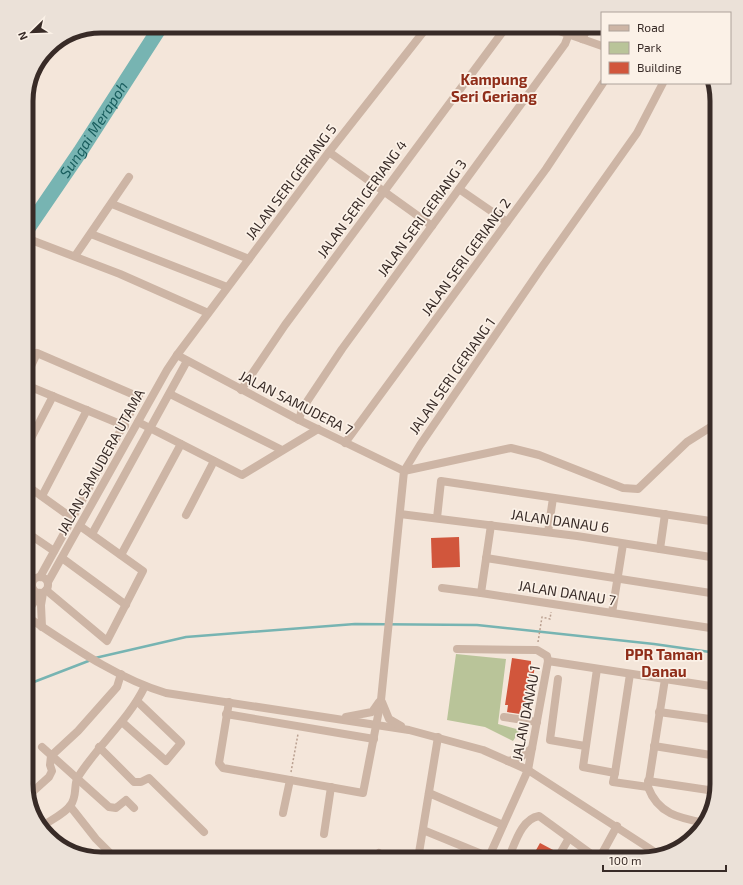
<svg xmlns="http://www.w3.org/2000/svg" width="743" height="885" font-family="'Exo 2',sans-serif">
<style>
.green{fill:#b9c499}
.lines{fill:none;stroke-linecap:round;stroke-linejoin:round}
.stream{stroke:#77b4b2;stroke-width:2.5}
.river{stroke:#77b4b2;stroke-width:15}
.building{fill:#d1563c}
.path{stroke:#b99f8f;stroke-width:1.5;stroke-dasharray:2 2;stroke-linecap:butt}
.minor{stroke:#cdb5a5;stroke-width:8}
.labels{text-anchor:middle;stroke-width:3.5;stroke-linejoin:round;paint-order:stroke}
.street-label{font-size:14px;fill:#382b27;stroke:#fbf1e7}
.neighbourhood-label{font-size:15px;font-weight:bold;fill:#8f2d19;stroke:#fbf1e7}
.water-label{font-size:15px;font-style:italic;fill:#195e5e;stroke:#fbf1e7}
.rim{fill:none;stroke:#382b27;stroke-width:5}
</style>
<rect width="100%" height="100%" fill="#f4e6da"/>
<path class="green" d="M456,654L506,659L498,724L520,730L513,741L485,727L447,720Z"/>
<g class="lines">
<g class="stream">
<path d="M95,658L186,637L355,624L477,625L654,644L717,653"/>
<path d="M26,685L91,660"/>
</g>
<path class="river" id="s1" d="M26,231L80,152L161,26"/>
</g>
<g class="building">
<path d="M459,537L460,567L432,568L431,538Z"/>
<path d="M512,658L531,661V666H535L533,678L529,677L525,708L521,707L520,714L507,712L508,705H505Z"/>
<path d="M540,843L555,851L552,859H531Z"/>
</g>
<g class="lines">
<g class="path">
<path d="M538,642L542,617L550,619L551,612"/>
<path d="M291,772L298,734"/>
</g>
<g class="minor">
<path d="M545,26L602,46"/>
<path d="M582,39L589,26"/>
<path d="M329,152L432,226"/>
<path d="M459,189L507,222"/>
<path d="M112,204L249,259"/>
<path d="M91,234L227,287"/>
<path d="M26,238L120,274L208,313"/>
<path d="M75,256L129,177"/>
<path d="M177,355L299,420L404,471L511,448L539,455L623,488L638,489L687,442L717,423"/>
<path d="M26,377L37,353L139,397L40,577"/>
<path d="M26,385L125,426"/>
<path d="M241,390L285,325L507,26"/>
<path d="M170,394L282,450"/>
<path d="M299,420L302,409L342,349L565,44L572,26"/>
<path d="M138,422L242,475L318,429"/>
<path d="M345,443L546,169L603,83"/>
<path d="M26,448L53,396"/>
<path d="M26,485L72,518"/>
<path d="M42,496L87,410"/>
<path d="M400,514L577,536L717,558"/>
<path d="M186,515L214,461"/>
<path d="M437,518L441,481L717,522"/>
<path d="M491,525L481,593L717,629"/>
<path d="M26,532L54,551"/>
<path d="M548,532L553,498"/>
<path d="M92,534L187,361"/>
<path d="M660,549L665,514"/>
<path d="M121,555L181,444"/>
<path d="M62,558L126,605"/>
<path d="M486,558L717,594"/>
<circle cx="40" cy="585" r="8"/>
<path d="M48,582L167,370L177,355L329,152L428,26"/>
<path d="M442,588L481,593"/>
<path d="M46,590L107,641L143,571L80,526"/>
<path d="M26,599L33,589"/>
<path d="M612,613L623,544"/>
<path d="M26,614L40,593"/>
<path d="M26,616C70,645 116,678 166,693L409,730L483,750L528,770L658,854"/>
<path d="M42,627L41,605L43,593"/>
<path d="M457,649L537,650L547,656L548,661"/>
<path d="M597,669L583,767L615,773L613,782L648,787"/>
<path d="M558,679L550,740L585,746"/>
<path d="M665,679L648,787C658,814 679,818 705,823"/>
<path d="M229,702L219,763L223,768L363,793L381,700L404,471L420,445L542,267L637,133L663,83"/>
<path d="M382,702L389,719L401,726"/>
<path d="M659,712L717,720"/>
<path d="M226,714L374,739"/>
<path d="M346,717L372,712L379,702"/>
<path d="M504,717L537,722"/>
<path d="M122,722L166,761L181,743L137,701"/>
<path d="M654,746L717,756"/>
<path d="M42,747L109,807L116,808L126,800L134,808"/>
<path d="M99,747L134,782H141L149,778L204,832"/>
<path d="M508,761L520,758L532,748"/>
<path d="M615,773L630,674"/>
<path d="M648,781L715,791"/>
<path d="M429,793L503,825"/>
<path d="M29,795L49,777L52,771L50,765L51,756L78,731L117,687L121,674"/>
<path d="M70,806L96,839L116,859"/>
<path d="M283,813L290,780"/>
<path d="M40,828C50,820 63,815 70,806C78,796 73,785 78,777C98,745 128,721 145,686"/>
<path d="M423,830L489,857"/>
<path d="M324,834L331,787"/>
<path d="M379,853L388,859"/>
<path d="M418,859L438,737"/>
<path d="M488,859L528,770L548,661L717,687"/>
<path d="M508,859C515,844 521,819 539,816L598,859"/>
<path d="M557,859L569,838"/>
<path d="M599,859L617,826"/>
</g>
</g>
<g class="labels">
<g class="street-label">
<text transform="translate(291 182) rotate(-53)" y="5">JALAN SERI GERIANG 5</text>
<text transform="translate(362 199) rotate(-54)" y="5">JALAN SERI GERIANG 4</text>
<text transform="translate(422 218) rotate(-54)" y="5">JALAN SERI GERIANG 3</text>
<text transform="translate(466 257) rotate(-54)" y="5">JALAN SERI GERIANG 2</text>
<text transform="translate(452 376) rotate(-55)" y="5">JALAN SERI GERIANG 1</text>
<text transform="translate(296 403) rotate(27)" y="5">JALAN SAMUDERA 7</text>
<text transform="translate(101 462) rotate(-61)" y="5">JALAN SAMUDERA UTAMA</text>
<text transform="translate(560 521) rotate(8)" y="5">JALAN DANAU 6</text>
<text transform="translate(567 593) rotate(9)" y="5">JALAN DANAU 7</text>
<text transform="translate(526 713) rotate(-79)" y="5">JALAN DANAU 1</text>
</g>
<g class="neighbourhood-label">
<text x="494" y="85">Kampung<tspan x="494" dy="17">Seri Geriang</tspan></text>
<text x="664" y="660">PPR Taman<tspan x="664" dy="17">Danau</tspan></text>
</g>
<g class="water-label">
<text dy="5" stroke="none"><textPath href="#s1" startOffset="122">Sungai Merapoh</textPath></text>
</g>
</g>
<path d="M0 0H743V885H0ZM101 33H642A68 68 0 0 1 710 101V784A68 68 0 0 1 642 852H101A68 68 0 0 1 33 784V101A68 68 0 0 1 101 33Z" fill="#ebe1d8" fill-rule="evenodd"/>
<path class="rim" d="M101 33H642A68 68 0 0 1 710 101V784A68 68 0 0 1 642 852H101A68 68 0 0 1 33 784V101A68 68 0 0 1 101 33Z"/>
<rect x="601" y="12" width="130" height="72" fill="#fbf1e7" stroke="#ada29a"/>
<rect x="609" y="25" width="20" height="6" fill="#cdb5a5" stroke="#ada29a"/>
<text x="637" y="32" font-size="12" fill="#382b27">Road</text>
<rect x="609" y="42" width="20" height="12" fill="#b9c499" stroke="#ada29a"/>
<text x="637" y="52" font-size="12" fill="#382b27">Park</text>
<rect x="609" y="62" width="20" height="12" fill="#d1563c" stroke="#ada29a"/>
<text x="637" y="72" font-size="12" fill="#382b27">Building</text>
<g transform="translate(32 32) rotate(247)" stroke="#fbf1e7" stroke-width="3" paint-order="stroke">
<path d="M0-3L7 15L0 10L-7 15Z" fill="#382b27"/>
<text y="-6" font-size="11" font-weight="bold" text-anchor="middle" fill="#382b27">N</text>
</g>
<path d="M603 865v6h123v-6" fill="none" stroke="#382b27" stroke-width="2"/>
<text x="609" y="865" font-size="12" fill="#382b27" stroke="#fbf1e7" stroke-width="3" paint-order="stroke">100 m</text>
</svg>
